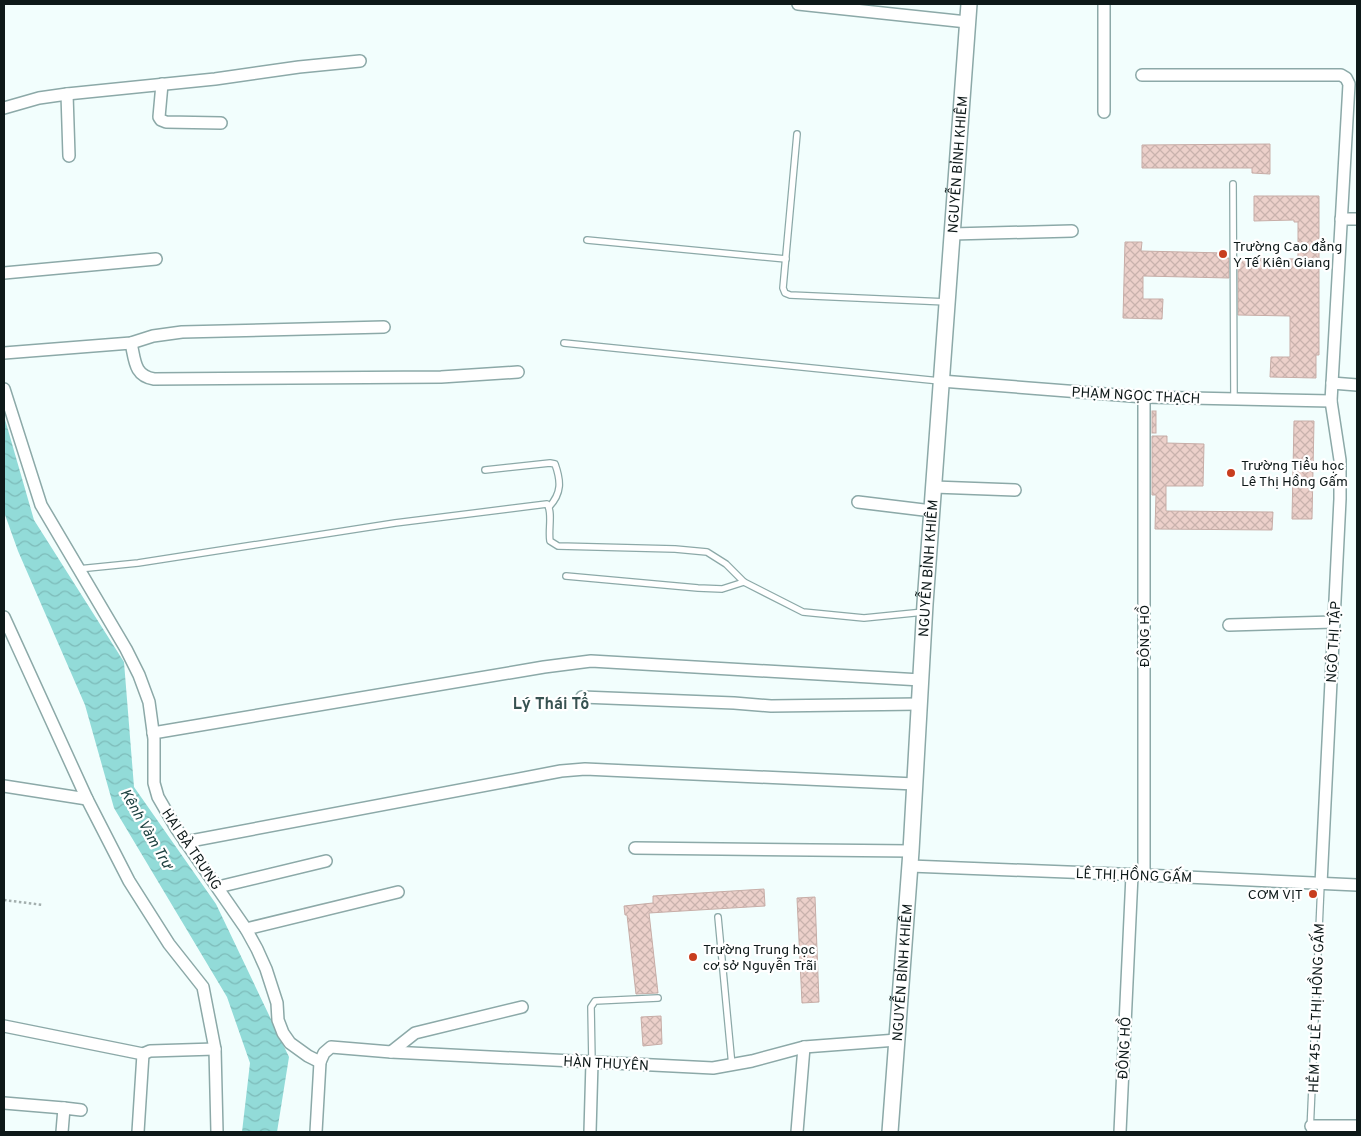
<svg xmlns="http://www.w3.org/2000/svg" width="1361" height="1136" font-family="Overpass,sans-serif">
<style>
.water{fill:url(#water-waves)}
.building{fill:url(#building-cross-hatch);stroke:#c7ada7}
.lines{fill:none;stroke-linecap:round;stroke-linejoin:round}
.service-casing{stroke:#8ca9a8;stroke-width:8}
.minor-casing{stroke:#8ca9a8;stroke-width:14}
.secondary-casing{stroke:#8ca9a8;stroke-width:18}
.path{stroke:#a3afae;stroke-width:2.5;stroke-dasharray:2.5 2.5;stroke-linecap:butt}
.service{stroke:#fff;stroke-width:5.5}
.minor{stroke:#fff;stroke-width:11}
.secondary{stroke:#fff;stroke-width:15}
.poi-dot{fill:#c83d1e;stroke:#fff;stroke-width:2}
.labels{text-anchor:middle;stroke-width:4.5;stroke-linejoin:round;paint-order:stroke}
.street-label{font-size:14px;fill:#0e1919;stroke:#fff}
.poi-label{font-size:14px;fill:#0e1919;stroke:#fff;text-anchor:start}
.water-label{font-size:15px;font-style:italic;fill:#1d4140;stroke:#fff}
.quarter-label{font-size:16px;font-weight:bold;fill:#375251;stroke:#fff}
</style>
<defs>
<pattern id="water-waves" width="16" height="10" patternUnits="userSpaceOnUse" patternTransform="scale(1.25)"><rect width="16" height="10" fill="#92dbd8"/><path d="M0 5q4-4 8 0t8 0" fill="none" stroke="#7dbbb9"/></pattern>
<pattern id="building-cross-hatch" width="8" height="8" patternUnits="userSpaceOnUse" patternTransform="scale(1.25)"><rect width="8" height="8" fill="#ecd0ca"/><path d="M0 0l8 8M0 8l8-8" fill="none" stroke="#c9b2ad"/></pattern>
</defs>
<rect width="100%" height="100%" fill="#f2fefd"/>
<path class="water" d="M4,416L34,520L124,662L134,787L216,904L289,1057L277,1132H242L250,1063L227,997L114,808L85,705L18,551L4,512Z"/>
<g class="building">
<path d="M1270,144V174L1252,173V168H1142V145Z"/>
<path d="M1254,196H1319V355H1316V378L1270,377L1271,357H1290V316L1238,315V258L1298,259V222H1294V220L1254,221Z"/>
<path d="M1125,242H1142L1141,251L1225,253V258H1229V278L1143,276V299H1163L1162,319L1123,318Z"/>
<rect x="1152" y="411" width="4" height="22"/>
<path d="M1294,421H1314L1312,519H1292Z"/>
<path d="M1152,436H1167V443L1204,444L1203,486H1166V511L1273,512L1272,530L1155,529L1156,495H1152Z"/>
<path d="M764,889L765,906L649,913L658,993L636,994L627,915H625L624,906L653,903V896Z"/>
<path d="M815,897L819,1002L802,1003L797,898Z"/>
<path d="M661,1016L662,1044L643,1046L641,1017Z"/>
</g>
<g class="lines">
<defs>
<g id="service">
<path d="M797,134L783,288L785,293L790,295L947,302"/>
<path d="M1233,184L1234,399"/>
<path d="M587,240L786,259"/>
<path d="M564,343L940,381"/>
<path d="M485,470L550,463L555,464C561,481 562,493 549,507"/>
<path d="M78,569L138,563L395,523L547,504C553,512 548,530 550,541L558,546L675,549L707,552L726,564L744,582L803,612L864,618L924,612"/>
<path d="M566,576L698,588L722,589L744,582"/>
<path d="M718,917L732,1066"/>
<path d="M592,1062L591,1007L595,1001L658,998"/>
<path d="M1310,1132L1321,884"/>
</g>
<g id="minor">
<path d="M798,4L967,22"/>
<path d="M1104,4V112"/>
<path d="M1142,75H1341L1346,78L1349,84L1331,401L1340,460V499L1321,884"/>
<path d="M162,84L159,117L161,120L166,122L221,123"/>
<path d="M67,94L69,156"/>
<path d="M4,108L39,98L67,94L215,79L299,67L360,61"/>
<path d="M1341,219H1357"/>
<path d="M952,234L1072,231"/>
<path d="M4,273L156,259"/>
<path d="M131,343C135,360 134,376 154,379L441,377L518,372"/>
<path d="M4,353L131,343L153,336L182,332L384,327"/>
<path d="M941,381L1144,397L1331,401"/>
<path d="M1332,383L1357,385"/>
<path d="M4,389L41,505L126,649L139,675L149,702L154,739V783L158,797L176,828L246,929L257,949L266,969L277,1003L278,1020L283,1033L290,1043L308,1056L320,1062"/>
<path d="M934,487L1015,490"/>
<path d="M858,502L932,511"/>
<path d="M4,617L87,799L129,881L169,944L203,987L215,1049L217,1132"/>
<path d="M1229,625L1334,622"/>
<path d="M582,697L734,703L771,706L919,704"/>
<path d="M153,733L544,667L591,661L921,680"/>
<path d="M4,786L87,799"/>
<path d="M185,842L561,771L585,769L915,784"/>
<path d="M635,848L911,851"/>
<path d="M910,866L1144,875L1357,885"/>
<path d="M1144,875V397"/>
<path d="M218,887L326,861"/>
<path d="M246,929L398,892"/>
<path d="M4,1026L143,1054L150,1051L215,1049"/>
<path d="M391,1052L415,1033L522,1007"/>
<path d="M4,1103L64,1108"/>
<path d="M1311,1126H1357"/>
<path d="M62,1132L64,1108L81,1110"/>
<path d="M138,1132L143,1054"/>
<path d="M316,1132L320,1062L324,1053L331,1047L391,1052L713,1068L752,1061L804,1047L897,1040"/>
<path d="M590,1132L592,1062"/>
<path d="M797,1132L804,1047"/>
<path d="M1120,1132L1132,875"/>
</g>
<g id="secondary">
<path id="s1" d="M890,1132L911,851L925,604L969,4"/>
</g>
</defs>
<use href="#service" class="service-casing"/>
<use href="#minor" class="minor-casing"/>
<use href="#secondary" class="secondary-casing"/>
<path class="path" d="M4,900L43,905"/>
<use href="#service" class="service"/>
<use href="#minor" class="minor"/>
<use href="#secondary" class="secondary"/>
</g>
<g class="poi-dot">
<circle cx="1223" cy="254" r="5"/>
<circle cx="1231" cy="473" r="5"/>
<circle cx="1313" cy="894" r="5"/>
<circle cx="693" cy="957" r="5"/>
</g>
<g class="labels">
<g class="street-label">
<text dy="5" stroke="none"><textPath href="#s1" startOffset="970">NGUYỄN BỈNH KHIÊM</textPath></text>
<text transform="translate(1136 395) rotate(3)" y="5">PHẠM NGỌC THẠCH</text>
<text dy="5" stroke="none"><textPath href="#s1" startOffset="565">NGUYỄN BỈNH KHIÊM</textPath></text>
<text transform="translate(1144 636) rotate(-90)" y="5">ĐÔNG HỒ</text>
<text transform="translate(1333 642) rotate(-87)" y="5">NGÔ THỊ TẬP</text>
<text transform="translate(192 849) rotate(56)" y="5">HAI BÀ TRƯNG</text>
<text transform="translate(1134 875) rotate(2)" y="5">LÊ THỊ HỒNG GẤM</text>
<text dy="5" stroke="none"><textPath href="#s1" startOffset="160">NGUYỄN BỈNH KHIÊM</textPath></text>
<text transform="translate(1316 1008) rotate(-88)" y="5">HẺM 45 LÊ THỊ HỒNG GẤM</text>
<text transform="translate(1124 1048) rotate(-87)" y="5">ĐÔNG HỒ</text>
<text transform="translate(606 1063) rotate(3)" y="5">HÀN THUYÊN</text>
</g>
<g class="poi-label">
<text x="1233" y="251">Trường Cao đẳng<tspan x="1233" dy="16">Y Tế Kiên Giang</tspan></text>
<text x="1241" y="470">Trường Tiểu học<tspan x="1241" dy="16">Lê Thị Hồng Gấm</tspan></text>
<text x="1303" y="899" text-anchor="end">CƠM VỊT</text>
<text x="703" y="954">Trường Trung học<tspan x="703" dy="16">cơ sở Nguyễn Trãi</tspan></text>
</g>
<g class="water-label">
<text transform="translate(147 829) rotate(60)" y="5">Kênh Vàm Trư</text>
</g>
<g class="quarter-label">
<text x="551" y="709">Lý Thái Tổ</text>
</g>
</g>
<rect width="1361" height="1136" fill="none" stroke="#0e1919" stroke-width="10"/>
</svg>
